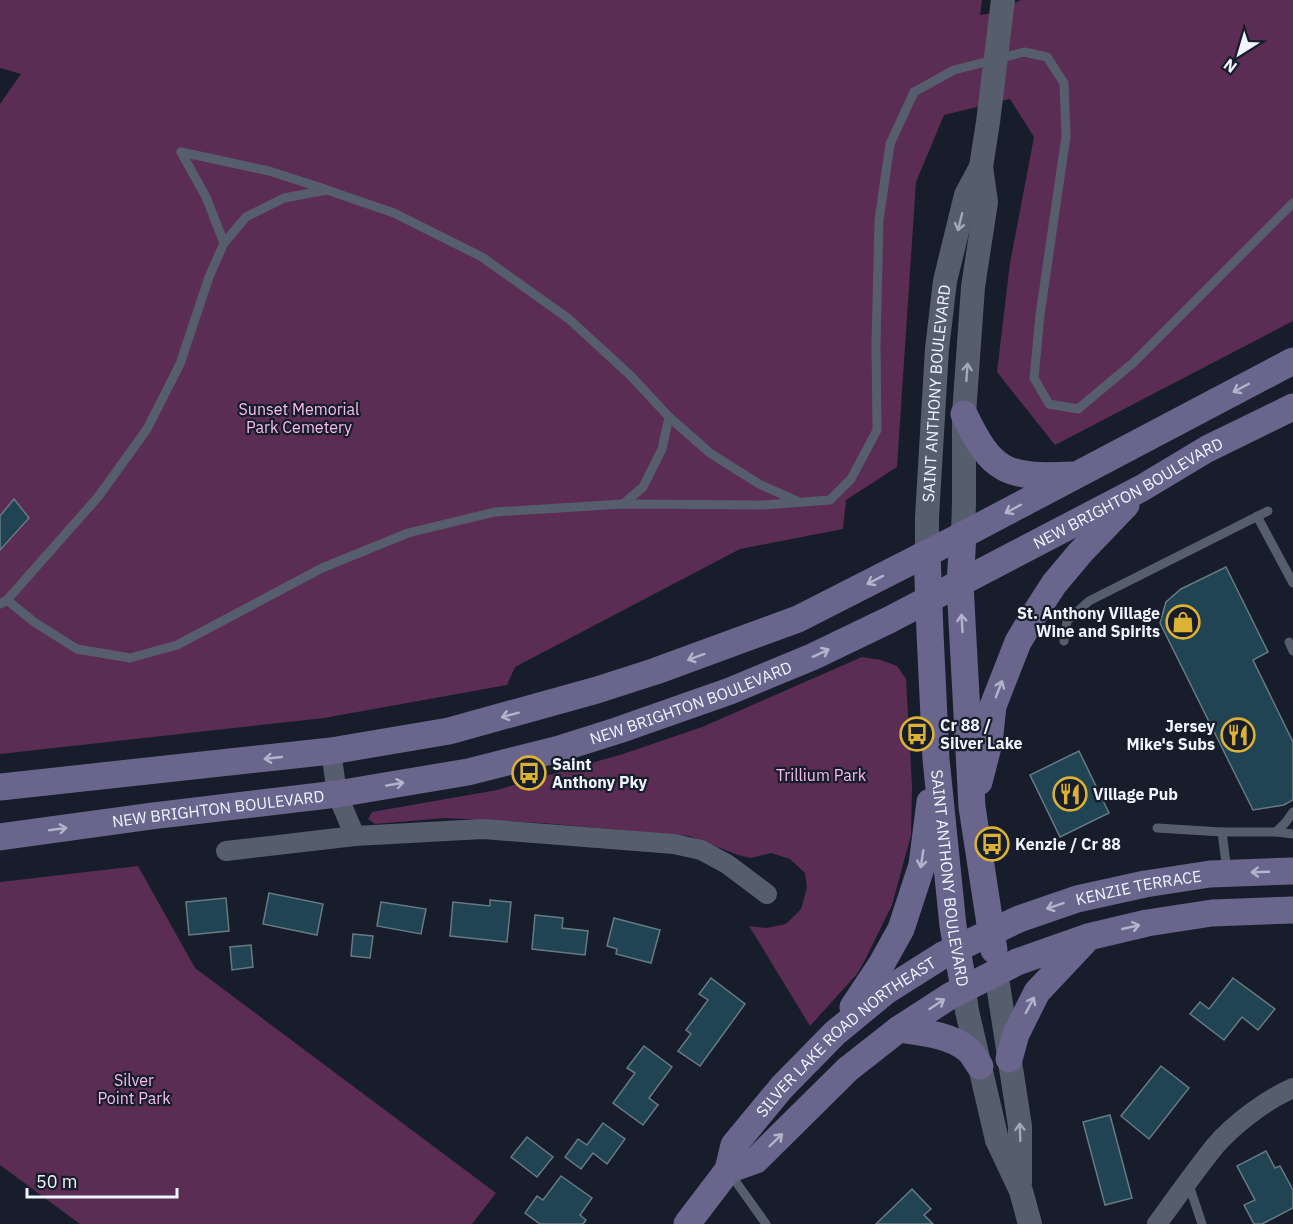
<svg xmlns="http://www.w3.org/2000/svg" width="1293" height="1224" font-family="'IBM Plex Sans',sans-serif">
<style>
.green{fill:#5b2d54}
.building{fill:#204454;stroke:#677a83;stroke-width:1.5}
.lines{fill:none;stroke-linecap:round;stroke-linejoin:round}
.service{stroke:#565e6d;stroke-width:9}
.minor{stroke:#565e6d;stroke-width:20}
.tertiary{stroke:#565e6d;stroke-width:24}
.secondary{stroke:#69658c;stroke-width:27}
.oneway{stroke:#a3a9b6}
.oneway2{stroke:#b3b4cb}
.labels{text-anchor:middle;stroke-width:4.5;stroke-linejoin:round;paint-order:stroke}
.street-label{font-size:16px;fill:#f0f4fe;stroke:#171d2a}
.park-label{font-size:16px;fill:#f9bdee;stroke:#171d2a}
.poi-label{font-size:16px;font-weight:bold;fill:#f0f4fe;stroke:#171d2a;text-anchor:start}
</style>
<rect width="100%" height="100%" fill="#171d2a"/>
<g class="green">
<path d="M0,0H982L980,15L998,12L1021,0H1293V321L1055,445L997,372L1010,263L1034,137L1010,99L944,115L916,182L897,467L846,500L843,529L740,549L515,667L507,685L324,718L0,754V104L21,74L0,68Z"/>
<path d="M862,657L881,660L897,666L906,679L912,786L911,835L892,905L865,960L857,974L810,1026L749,926L766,928L786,924L801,909L807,888L805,873L790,859L771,853L751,858L738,855L689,836L541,823L445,818L375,824L368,819L372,812L497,790L623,754L702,727Z"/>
<path d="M138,866L195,968L496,1193L472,1224H80L0,1165V882Z"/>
</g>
<g class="building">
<path d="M14,499L29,518L0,550V516Z"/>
<path d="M1226,567L1268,652L1253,660L1293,742V800L1284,805L1253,810L1160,623L1166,602L1181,589Z"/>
<path d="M1079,751L1109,813L1060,837L1030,775Z"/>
<path d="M269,893L323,904L317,935L263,924Z"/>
<path d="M226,898L229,931L189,935L186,902Z"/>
<path d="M490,900L511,902L507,942L450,936L453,902L490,906Z"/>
<path d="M381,902L426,909L421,934L377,926Z"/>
<path d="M535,915L563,918L562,928L588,931L585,955L532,949Z"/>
<path d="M614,918L660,930L651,963L616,954L617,949L607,946Z"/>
<path d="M353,934L373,936L370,958L351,956Z"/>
<path d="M251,945L253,967L232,970L230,947Z"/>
<path d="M711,978L745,1004L700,1066L678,1051L691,1034L686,1030L708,1000L699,994Z"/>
<path d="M1233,978L1275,1009L1258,1030L1242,1017L1224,1040L1190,1014L1200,1002L1209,1009Z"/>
<path d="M644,1046L672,1067L649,1098L658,1105L643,1125L613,1103L635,1073L627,1068Z"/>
<path d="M1161,1066L1189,1088L1149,1139L1121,1116Z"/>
<path d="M1110,1115L1132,1198L1105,1205L1083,1122Z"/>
<path d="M603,1123L625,1139L607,1164L593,1153L581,1169L565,1157L578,1139L587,1145Z"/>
<path d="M527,1137L553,1157L537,1177L511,1157Z"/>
<path d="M1266,1151L1275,1168L1280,1166L1293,1190V1208L1262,1224H1254L1244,1205L1255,1200L1237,1166Z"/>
<path d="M561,1176L592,1198L580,1215L586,1220L583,1224H540L525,1213L537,1196L543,1200Z"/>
<path d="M912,1189L931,1209L924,1215L933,1224H876Z"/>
</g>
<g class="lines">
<g class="service">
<path d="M181,152L269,171L325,189"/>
<path d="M181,152L206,197L224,243"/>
<path d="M623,504L643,487L662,449L669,417"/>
<path d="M1257,516L1293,583"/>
<path d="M7,600L98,497L147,429L180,364L209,277L224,243L246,217L284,198L327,190L394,213L482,257L569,319L631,376L669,417L710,453L759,484L797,501"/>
<path d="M0,604L7,600L34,622L77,649L130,658L177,645L322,568L408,533L495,512L623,504L763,505L830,500L851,479L877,430L876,344L879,220L890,144L914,92L954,70L1024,52L1047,57L1064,83L1066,136L1040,315L1034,378L1049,404L1078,409L1133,363L1293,203"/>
<path d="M1064,641L1067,621L1089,601L1268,511"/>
<path d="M1289,642L1293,651"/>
<path d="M1157,828L1222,832H1276L1293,834"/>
<path d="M1222,832L1227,871"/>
<path d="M1276,832L1286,822L1293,812"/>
<path d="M729,1172L766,1224"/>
<path d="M1188,1182L1202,1224"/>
</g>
<g class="minor">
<path d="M331,751L337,794L355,836"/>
<path d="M226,851L355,836L483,829L674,844L701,850L727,864L767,894"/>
<path d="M1157,1224C1176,1198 1195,1171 1215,1146C1234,1124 1267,1099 1293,1088"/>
</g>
<g class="tertiary">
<path d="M963,535L964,503V414L973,287L986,202L981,167"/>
<path id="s1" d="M927,553V517L937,349L945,281L966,195L981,167L988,122L1003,0"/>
<path d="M996,972L1020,1126V1182"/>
<path d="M964,989L967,1011L997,1140L1021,1191L1030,1224"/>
</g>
<g class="secondary">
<path d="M964,414C992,473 1007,478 1071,475"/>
<path d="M963,535L960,584L972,807L994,950"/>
<path id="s2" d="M927,553L930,633L936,759L953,926L964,989"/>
<path d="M979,782L989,743L993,706L1018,642L1034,615L1054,584L1080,553L1126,505"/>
<path d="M0,787L331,751L449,731L597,690L656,671L798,619L963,535L1293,361"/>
<path id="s3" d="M0,837L152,816L337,794L468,772L559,749L619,730L730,691L812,657L889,620L1142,488L1207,449L1293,407"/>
<path d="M853,1007L881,965L901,929L922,865L930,802"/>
<path d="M899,1029C920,1032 952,1035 968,1050C973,1054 976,1061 980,1066"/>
<path d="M1009,1059L1016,1034L1037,992L1085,941"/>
<path d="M728,1170L756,1160L848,1069L899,1029L950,996L1017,962L1088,937L1147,923L1212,913L1293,910"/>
<path id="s4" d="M687,1224L728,1170L734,1145L782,1087L835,1033L886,991L943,955L1019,919L1077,899L1145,884L1210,874L1293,871"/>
</g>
</g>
<defs><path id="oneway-shaft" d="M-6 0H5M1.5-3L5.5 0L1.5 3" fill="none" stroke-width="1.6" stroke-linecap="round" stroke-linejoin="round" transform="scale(1.5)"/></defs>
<g class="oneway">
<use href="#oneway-shaft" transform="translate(960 222) rotate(104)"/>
<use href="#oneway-shaft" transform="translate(967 372) rotate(-86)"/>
<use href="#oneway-shaft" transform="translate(1020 1132) rotate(-92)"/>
</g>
<g class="oneway2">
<use href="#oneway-shaft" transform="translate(1241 388) rotate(152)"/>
<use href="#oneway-shaft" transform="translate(1013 509) rotate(152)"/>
<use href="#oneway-shaft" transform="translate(875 580) rotate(153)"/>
<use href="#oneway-shaft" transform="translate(962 623) rotate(-93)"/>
<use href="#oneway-shaft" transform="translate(821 653) rotate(-25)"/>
<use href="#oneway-shaft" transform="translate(696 657) rotate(160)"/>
<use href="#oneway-shaft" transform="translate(999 689) rotate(-69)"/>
<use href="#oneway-shaft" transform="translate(510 715) rotate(165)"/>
<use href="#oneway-shaft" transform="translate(273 758) rotate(174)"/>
<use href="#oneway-shaft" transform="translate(395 784) rotate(-10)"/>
<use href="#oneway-shaft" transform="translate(58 829) rotate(-8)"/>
<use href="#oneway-shaft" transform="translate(922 859) rotate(99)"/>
<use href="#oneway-shaft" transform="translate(1260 872) rotate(178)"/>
<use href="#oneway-shaft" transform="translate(1055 906) rotate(161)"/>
<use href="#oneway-shaft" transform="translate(1131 927) rotate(-13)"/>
<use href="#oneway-shaft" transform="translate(937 1004) rotate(-33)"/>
<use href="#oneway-shaft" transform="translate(1030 1005) rotate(-62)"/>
<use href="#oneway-shaft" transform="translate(776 1140) rotate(-44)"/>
</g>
<defs>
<symbol id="shop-ring" viewBox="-11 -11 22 22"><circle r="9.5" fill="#171d2a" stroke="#dbb233" stroke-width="1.5"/><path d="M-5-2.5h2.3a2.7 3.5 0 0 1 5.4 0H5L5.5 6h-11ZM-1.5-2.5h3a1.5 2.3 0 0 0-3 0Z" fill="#dbb233"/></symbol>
<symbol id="bus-ring" viewBox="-11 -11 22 22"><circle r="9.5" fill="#171d2a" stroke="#dbb233" stroke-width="1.5"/><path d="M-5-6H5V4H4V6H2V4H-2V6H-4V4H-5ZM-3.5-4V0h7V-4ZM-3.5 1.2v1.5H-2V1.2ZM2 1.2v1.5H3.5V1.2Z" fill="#dbb233"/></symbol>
<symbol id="restaurant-ring" viewBox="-11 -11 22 22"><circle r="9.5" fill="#171d2a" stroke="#dbb233" stroke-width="1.5"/><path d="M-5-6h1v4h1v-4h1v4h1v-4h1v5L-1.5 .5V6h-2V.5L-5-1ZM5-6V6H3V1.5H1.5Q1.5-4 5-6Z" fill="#dbb233"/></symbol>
</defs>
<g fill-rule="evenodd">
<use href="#shop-ring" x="1164" y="603" width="38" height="38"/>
<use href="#bus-ring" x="898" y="715" width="38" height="38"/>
<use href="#restaurant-ring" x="1219" y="716" width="38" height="38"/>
<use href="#bus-ring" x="510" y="754" width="38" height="38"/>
<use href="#restaurant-ring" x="1051" y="775" width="38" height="38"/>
<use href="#bus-ring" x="973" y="825" width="38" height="38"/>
</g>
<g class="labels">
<g class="street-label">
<text dy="6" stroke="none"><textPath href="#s1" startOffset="160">SAINT ANTHONY BOULEVARD</textPath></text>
<text dy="6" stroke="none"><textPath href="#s3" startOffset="1192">NEW BRIGHTON BOULEVARD</textPath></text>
<text dy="6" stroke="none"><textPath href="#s3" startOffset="706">NEW BRIGHTON BOULEVARD</textPath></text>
<text dy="6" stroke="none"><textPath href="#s3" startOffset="220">NEW BRIGHTON BOULEVARD</textPath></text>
<text dy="6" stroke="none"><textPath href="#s2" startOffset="326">SAINT ANTHONY BOULEVARD</textPath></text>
<text dy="6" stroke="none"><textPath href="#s4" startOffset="586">KENZIE TERRACE</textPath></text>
<text dy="6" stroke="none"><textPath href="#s4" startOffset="250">SILVER LAKE ROAD NORTHEAST</textPath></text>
</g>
<g class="park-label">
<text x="299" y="415">Sunset Memorial<tspan x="299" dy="18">Park Cemetery</tspan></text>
<text x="821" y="781">Trillium Park</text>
<text x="134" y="1086">Silver<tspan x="134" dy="18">Point Park</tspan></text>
</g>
<g class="poi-label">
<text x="1160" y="619" text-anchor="end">St. Anthony Village<tspan x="1160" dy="18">Wine and Spirits</tspan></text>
<text x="940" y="731">Cr 88 /<tspan x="940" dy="18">Silver Lake</tspan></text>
<text x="1215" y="732" text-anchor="end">Jersey<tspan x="1215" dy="18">Mike's Subs</tspan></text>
<text x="552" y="770">Saint<tspan x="552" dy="18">Anthony Pky</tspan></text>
<text x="1093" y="800">Village Pub</text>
<text x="1015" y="850">Kenzie / Cr 88</text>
</g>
</g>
<g transform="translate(1239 54) rotate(217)" stroke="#171d2a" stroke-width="4.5" paint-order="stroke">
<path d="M0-4.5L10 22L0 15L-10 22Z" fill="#f0f4fe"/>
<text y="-9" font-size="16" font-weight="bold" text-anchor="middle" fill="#f0f4fe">N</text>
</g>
<path d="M27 1188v9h150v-9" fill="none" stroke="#f0f4fe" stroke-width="3"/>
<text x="36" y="1188" font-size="18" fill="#f0f4fe" stroke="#171d2a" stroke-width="4.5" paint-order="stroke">50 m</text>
</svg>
